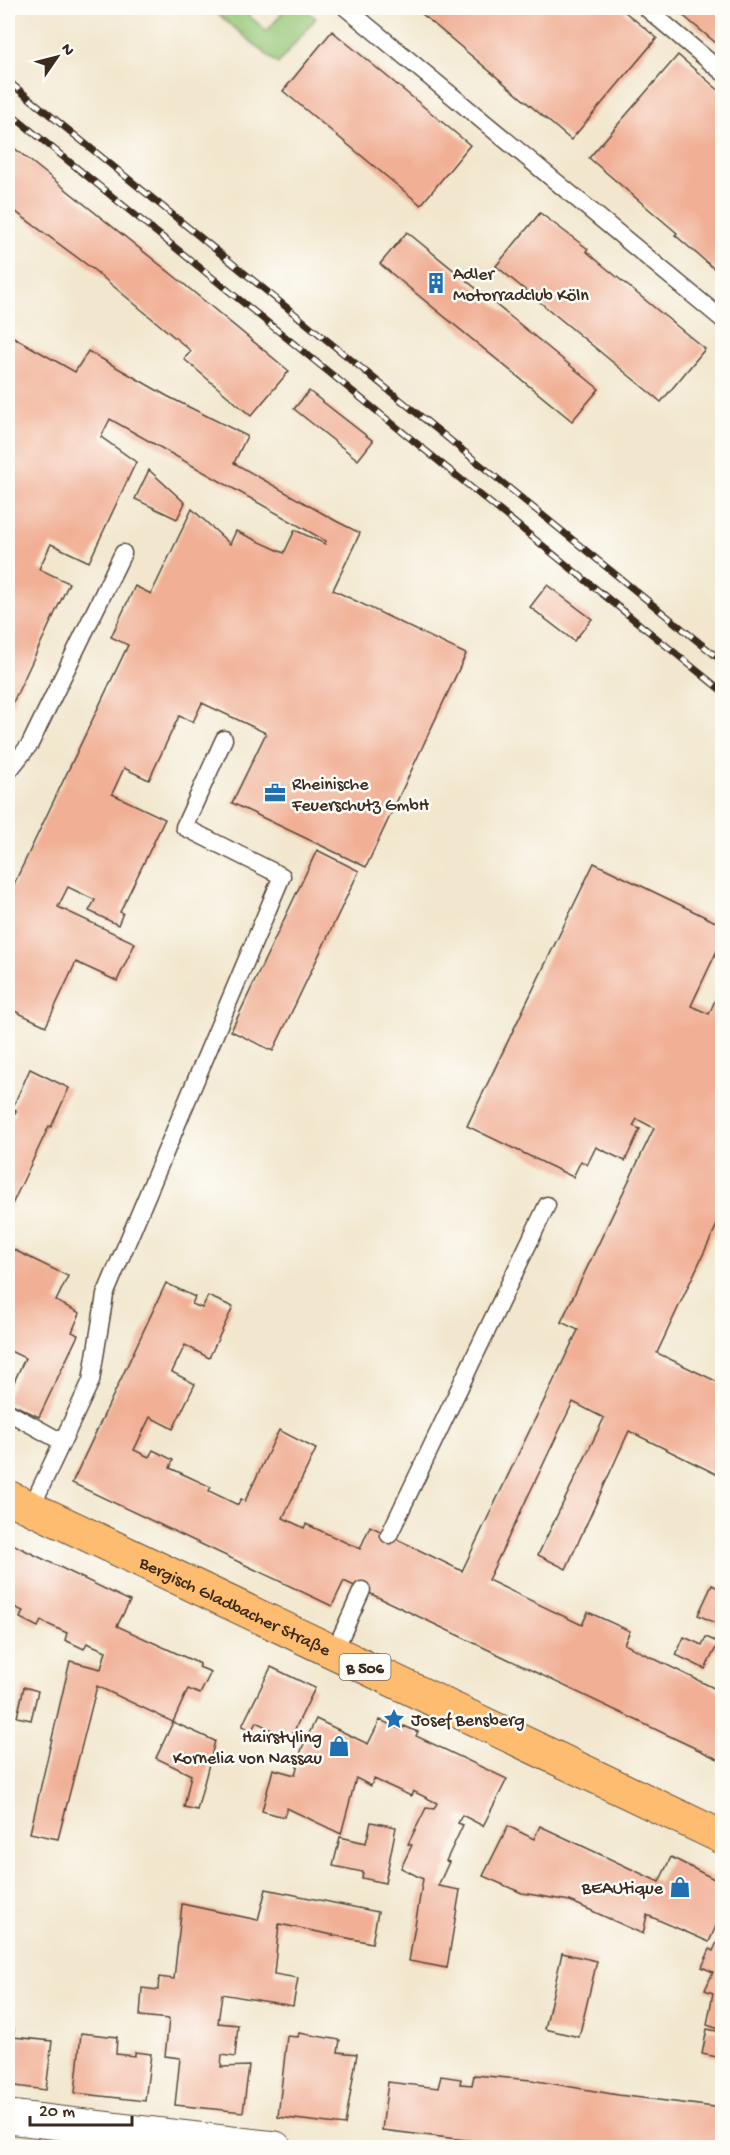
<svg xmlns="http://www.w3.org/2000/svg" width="730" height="2155" font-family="'Gochi Hand',sans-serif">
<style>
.green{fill:#96c777;stroke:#68784a;stroke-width:1.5}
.building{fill:#f1b096}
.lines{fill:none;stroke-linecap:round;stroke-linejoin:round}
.lane-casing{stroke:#564638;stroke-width:19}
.street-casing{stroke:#564638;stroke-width:35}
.primary-casing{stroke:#564638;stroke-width:35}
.lane{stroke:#fff;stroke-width:16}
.street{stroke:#fff;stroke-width:33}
.primary{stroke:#febc70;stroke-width:33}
.rail-casing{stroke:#3b2a1e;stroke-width:7}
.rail{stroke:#fdfcf7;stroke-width:4.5;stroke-dasharray:14;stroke-linecap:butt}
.labels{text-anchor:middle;stroke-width:5;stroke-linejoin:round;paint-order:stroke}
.shield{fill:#fdfcf7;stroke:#75695f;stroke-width:1.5}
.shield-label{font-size:16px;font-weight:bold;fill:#3b2a1e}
.poi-label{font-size:18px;fill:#3b2a1e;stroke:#fdfcf7;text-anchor:start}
.street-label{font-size:18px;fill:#3b2a1e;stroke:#fdfcf7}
</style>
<rect width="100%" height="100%" fill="#fdfcf7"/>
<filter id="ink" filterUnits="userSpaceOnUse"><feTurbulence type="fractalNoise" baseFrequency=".0167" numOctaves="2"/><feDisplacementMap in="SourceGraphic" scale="12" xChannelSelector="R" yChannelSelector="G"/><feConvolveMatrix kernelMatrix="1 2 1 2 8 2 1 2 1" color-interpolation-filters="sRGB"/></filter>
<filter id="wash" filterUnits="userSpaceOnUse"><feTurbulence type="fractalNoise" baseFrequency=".008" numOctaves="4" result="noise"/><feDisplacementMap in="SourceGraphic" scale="24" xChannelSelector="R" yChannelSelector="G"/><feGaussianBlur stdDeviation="1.35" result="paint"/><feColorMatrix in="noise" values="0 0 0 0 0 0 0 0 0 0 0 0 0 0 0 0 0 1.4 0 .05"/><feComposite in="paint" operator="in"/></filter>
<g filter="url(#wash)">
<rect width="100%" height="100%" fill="#f2e7ce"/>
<path class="green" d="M218,8H251L253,9L248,15L267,31L282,13L275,8H303L316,18L278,64L215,12Z"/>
<g id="blocks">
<g class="building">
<path d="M415,8H620L657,38L571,140Z"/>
<path d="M674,8H722V48Z"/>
<path d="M332,31L470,145L421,205L283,91Z"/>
<path d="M678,55L722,93V269L719,273L675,235L677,233L589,158Z"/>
<path d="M8,143L179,280L289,371L251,416L184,359L191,351L94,270L8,206Z"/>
<path d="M540,213L588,249L586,251L600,263L705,349L661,402L496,266Z"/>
<path d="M407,232L599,389L572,421L380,264Z"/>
<path d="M8,334L75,372L88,351L167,396L247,436L234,463L336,521L360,533L333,590L466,654L366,867L232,803L266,733L202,703L193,722L179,716L149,780L124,768L112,794L165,819L120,912L123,913L118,925L89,911L95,900L68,887L58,907L135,943L117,981L76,962L46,1026L8,1008V883L13,886L128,645L111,637L135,586L151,594L192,509L230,544L236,531L284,553L295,530L325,544L326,541L110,419L101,437L136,462L89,562L51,544L39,569L69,583L8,713Z"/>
<path d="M309,391L373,441L358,460L294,409Z"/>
<path d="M149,470L185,503L177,519L135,499Z"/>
<path d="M547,585L592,619L574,641L530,607Z"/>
<path d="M317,850L359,871L273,1051L231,1031Z"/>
<path d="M594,863L722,925V940L691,1006L709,1014L720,989L718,988L722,978V1214L657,1353L722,1384V1477L629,1431L566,1569L538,1555L604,1418L573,1402L488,1580L582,1625L588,1612L630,1631L624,1644L722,1692V1761L344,1581L332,1606L72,1483L166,1283L195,1297L192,1304L202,1308L208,1296L233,1307L209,1358L185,1345L172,1372L195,1384L173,1429L150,1417L134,1450L149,1457L153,1450L173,1460L170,1468L211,1487L209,1491L238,1505L241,1499L245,1501L279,1430L316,1449L283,1518L304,1528L306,1524L360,1549L370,1526L462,1571L578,1330L561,1322L654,1128L637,1119L633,1126L640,1129L625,1161L596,1147L587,1165L581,1161L573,1177L467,1126Z"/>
<path d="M30,1069L69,1088L51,1127L49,1126L8,1213V1121L10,1123L16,1111L12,1109Z"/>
<path d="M8,1247L68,1276L56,1301L80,1313L72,1332L78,1335L39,1417L8,1402V1395L25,1358L8,1350Z"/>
<path d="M8,1542L130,1601L117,1626L200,1664L199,1667L211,1672L200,1694L188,1689L173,1722L215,1741L197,1810L184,1807L191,1775L156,1758L173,1722L97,1686L58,1839L30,1833L70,1661L101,1669L106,1651L87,1643L84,1649L65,1640L67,1633L41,1621L38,1627L20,1618L23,1611L8,1604Z"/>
<path d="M712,1585L722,1590V1646L718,1644L705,1669L676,1655L684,1637L702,1645L706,1637L715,1641L722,1626L698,1615Z"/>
<path d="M271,1667L315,1688L290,1739L256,1722L252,1730L242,1726Z"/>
<path d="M24,1687L38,1691L31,1720L17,1717Z"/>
<path d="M316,1719L368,1744L380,1720L402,1730L404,1726L418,1732L416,1736L507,1779L483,1826L462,1815L458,1823L463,1825L446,1861L449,1862L438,1886L460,1890L447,1968L409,1961L423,1879L401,1868L412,1845L408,1844L426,1808L434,1809L437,1803L413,1791L411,1796L374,1779L371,1786L356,1778L341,1834L287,1808L284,1817L262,1811L273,1769L295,1775L302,1748Z"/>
<path d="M371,1822L396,1827L385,1883L362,1878L363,1872L333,1866L340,1837L366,1843Z"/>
<path d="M508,1826L534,1839L540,1826L659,1882L671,1857L722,1883V1930L716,1926L709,1942L647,1915L643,1934L570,1901L522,1893L483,1876Z"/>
<path d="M266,1889L378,1912L372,1943L279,1924L274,1974L298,1978L293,2006L222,1994L218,2023L238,2025L235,2057L222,2055L221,2067L249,2066L243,2112L175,2105L180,2058L165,2056L169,2019L140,2016L142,1988L158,1990L159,1977L174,1979L182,1904L258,1920Z"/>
<path d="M722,1931V2030L707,2025L713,1993L705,1990L713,1972L702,1967L710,1949L713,1951Z"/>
<path d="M562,1953L597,1961L579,2037L545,2029Z"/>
<path d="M8,2028L14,2029L13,2037L52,2041L46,2090L8,2085Z"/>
<path d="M707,2029L722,2032V2058L702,2054Z"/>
<path d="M81,2033L117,2037L116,2054L135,2056V2052L151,2054L145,2101L75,2093Z"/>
<path d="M299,2033L340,2040L338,2052L357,2054L345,2125L278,2117L287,2036L298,2037Z"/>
<path d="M474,2075L531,2080L618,2095L722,2108L721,2148H533L382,2130L388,2082L438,2088L441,2076L461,2079L460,2084L472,2085Z"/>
</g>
</g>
</g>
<g filter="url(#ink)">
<use href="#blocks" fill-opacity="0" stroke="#564638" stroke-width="1.5"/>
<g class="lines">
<defs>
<g id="lane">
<path d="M346,8L722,319"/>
<path d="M646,8L722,72"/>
<path d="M8,772L30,744L123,553"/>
<path d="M8,1412L62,1442"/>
<path d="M31,1508L91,1381L105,1295L282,876L184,827L224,739"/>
<path d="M389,1535L547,1205"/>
<path d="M334,1652L362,1590"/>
</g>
<path id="street" d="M8,2117L275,2148"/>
<g id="primary">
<path id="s1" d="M8,1497L722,1837"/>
</g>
</defs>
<use href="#lane" class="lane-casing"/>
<use href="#street" class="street-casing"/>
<use href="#primary" class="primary-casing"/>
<use href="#lane" class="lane"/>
<use href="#street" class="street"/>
<use href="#primary" class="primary"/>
<defs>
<g id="rail">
<path d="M8,81L722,661"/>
<path d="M8,112L722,691"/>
</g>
</defs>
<use href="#rail" class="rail-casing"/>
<use href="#rail" class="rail"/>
</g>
</g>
<defs>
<symbol id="building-bare" viewBox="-9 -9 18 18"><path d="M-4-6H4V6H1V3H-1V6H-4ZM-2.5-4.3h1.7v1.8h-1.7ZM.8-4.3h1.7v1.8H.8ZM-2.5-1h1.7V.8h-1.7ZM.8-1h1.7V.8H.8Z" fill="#1f6fb2" stroke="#fdfcf7" stroke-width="2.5" paint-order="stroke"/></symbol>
<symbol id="office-bare" viewBox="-9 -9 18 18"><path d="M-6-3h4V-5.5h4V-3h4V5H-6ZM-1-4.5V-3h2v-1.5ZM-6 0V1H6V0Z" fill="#1f6fb2" stroke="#fdfcf7" stroke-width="2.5" paint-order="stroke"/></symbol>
<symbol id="sight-bare" viewBox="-9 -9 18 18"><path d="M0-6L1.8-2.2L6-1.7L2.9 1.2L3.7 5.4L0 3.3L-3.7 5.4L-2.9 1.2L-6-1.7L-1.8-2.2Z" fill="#1f6fb2" stroke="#fdfcf7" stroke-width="2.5" paint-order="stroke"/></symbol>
<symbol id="shop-bare" viewBox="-9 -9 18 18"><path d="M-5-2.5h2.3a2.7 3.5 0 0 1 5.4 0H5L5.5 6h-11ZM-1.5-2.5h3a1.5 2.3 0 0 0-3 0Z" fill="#1f6fb2" stroke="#fdfcf7" stroke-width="2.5" paint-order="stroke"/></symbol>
</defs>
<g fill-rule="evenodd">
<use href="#building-bare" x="421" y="268" width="30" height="30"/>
<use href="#office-bare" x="260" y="778" width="30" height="30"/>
<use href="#sight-bare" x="379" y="1704" width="30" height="30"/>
<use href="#shop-bare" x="324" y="1731" width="30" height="30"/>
<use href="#shop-bare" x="665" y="1872" width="30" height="30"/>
</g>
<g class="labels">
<rect class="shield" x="339.5" y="1654" width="51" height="26" rx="4.5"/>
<g class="shield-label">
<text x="365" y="1673">B 506</text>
</g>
<g class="poi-label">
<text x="453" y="279">Adler<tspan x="453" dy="21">Motorradclub Köln</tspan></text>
<text x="292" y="789">Rheinische<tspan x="292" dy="21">Feuerschutz GmbH</tspan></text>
<text x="411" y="1725">Josef Bensberg</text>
<text x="322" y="1742" text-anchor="end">Hairstyling<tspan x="322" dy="21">Kornelia von Nassau</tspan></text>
<text x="663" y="1893" text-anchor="end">BEAUtique</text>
</g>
<g class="street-label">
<text dy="6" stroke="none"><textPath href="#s1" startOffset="252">Bergisch Gladbacher Straße</textPath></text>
</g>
</g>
<rect width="730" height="2155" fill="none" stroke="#fdfcf7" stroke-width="30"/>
<g transform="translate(57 57) rotate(55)" stroke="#fdfcf7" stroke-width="4.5" paint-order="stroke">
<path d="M0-4.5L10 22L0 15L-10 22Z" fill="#3b2a1e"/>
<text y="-9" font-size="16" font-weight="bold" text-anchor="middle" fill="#3b2a1e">N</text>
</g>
<path d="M30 2116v9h102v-9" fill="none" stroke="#3b2a1e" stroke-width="3"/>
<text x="39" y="2116" font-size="18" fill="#3b2a1e" stroke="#fdfcf7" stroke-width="4.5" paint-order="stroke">20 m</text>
</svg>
